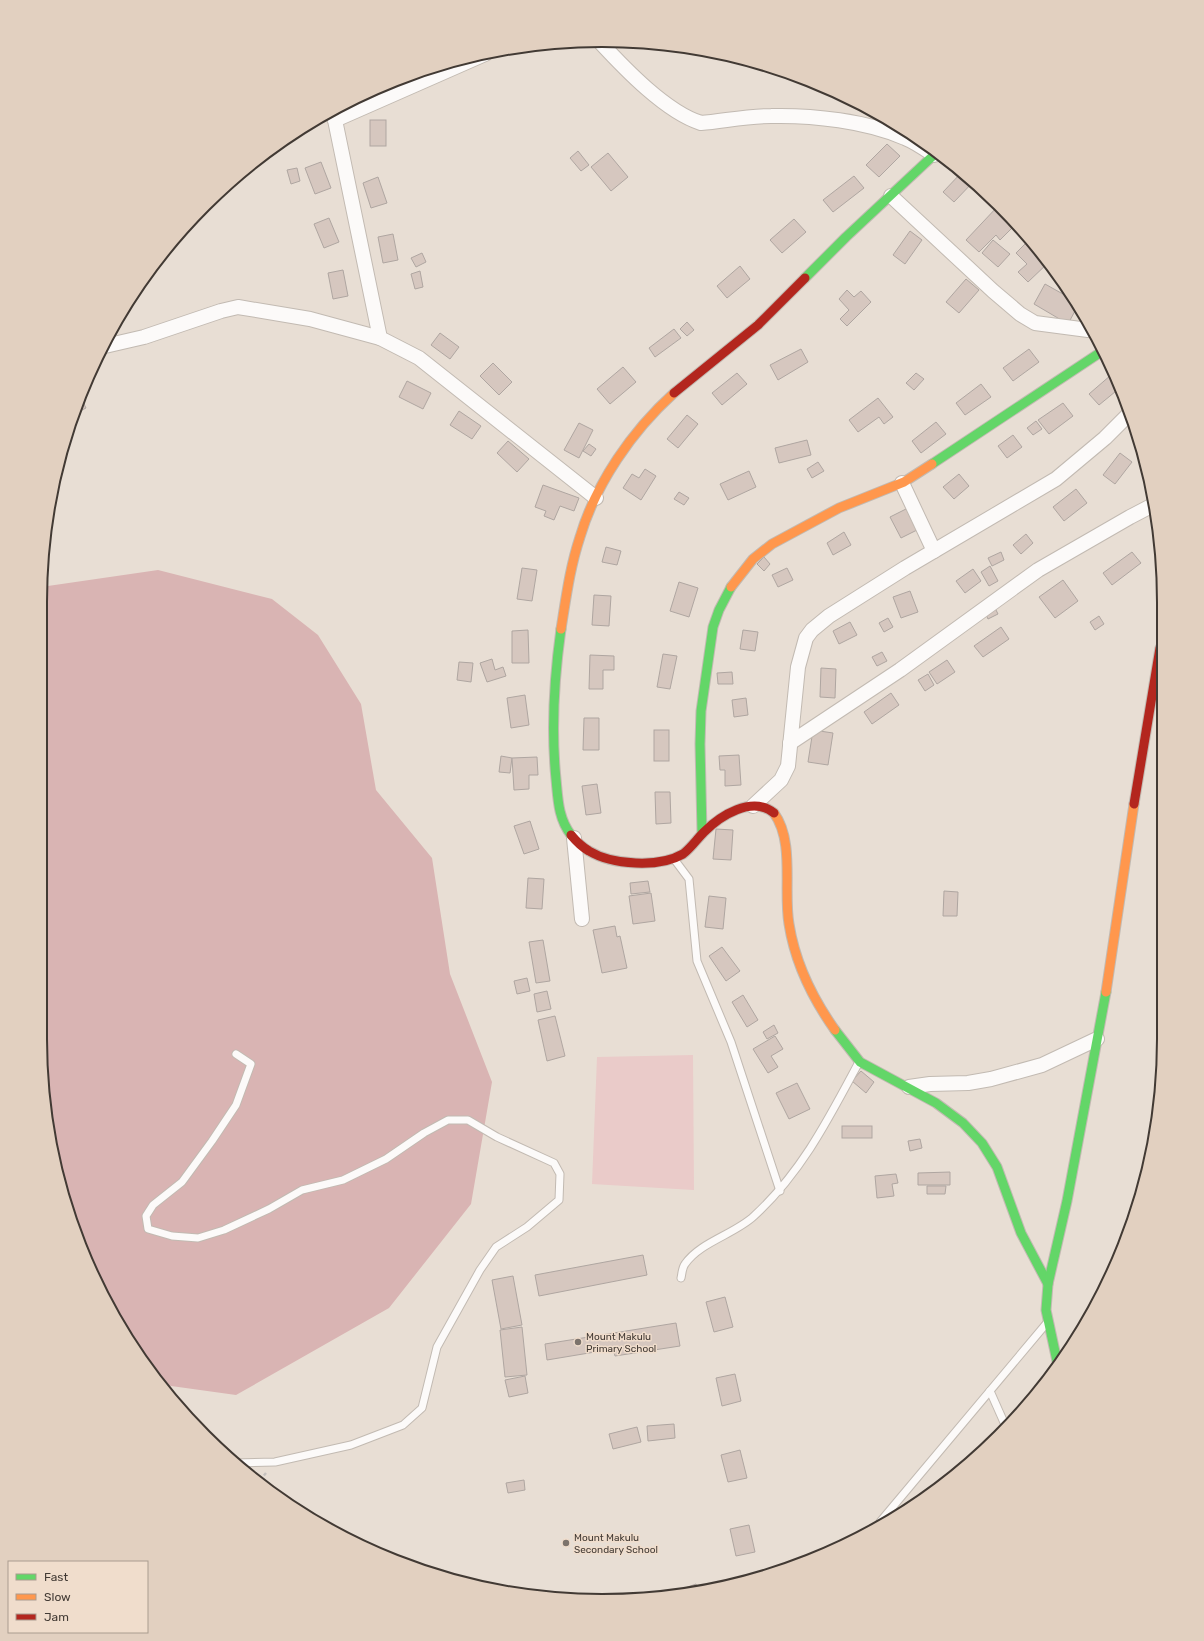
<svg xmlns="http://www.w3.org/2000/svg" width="1204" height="1641" font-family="Rubik,sans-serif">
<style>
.green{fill:#eacbc9}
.forest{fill:#d9b4b3}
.building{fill:#d6c7bf;stroke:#afa6a1}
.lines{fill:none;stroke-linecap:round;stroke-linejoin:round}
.lane-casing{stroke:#c2bab2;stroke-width:9}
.street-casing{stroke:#c2bab2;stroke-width:16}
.fast-casing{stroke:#c2bab2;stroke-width:11}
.slow-casing{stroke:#c2bab2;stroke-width:11}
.jam-casing{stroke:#c2bab2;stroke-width:11}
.path{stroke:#c6c2bf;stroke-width:2.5;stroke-dasharray:4 2;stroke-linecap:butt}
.lane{stroke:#fcfaf9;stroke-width:7}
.street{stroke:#fcfaf9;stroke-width:14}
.fast{stroke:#63d668;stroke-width:9}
.slow{stroke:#ff974d;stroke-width:9}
.jam{stroke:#b3261e;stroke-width:9}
.poi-dot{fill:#7c736c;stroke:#f0ddcc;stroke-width:1.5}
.labels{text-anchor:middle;stroke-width:3;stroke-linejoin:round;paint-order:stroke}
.poi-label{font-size:10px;fill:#423a34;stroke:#f0ddcc;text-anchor:start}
.rim{fill:none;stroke:#423a34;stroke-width:2}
</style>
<rect width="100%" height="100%" fill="#e8ded4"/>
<path class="green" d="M693,1055L694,1190L592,1184L597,1057Z"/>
<path class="forest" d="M158,570L272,599L318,635L361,704L376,790L432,858L450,974L492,1082L471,1204L389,1308L236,1395L164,1385L135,1351L83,1254L59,1185L40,1039L41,587Z"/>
<g class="building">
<rect x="370" y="120" width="16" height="26"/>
<path d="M887,144L900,156L879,177L866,165Z"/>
<path d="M578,151L589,165L581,171L570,158Z"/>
<path d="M608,153L628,177L611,191L591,167Z"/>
<path d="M321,162L331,188L315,194L305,168Z"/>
<path d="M297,168L300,181L291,184L287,170Z"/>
<path d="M962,172L974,181L954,202L943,192Z"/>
<path d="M854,176L864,188L833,212L823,200Z"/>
<path d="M378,177L387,203L371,208L363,183Z"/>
<path d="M998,206L1021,231L1019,233L1013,227L1000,240L996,235L979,252L966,240Z"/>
<path d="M329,218L339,242L324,248L314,224Z"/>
<path d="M794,219L806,232L782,253L770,240Z"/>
<path d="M910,231L922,240L905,264L893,255Z"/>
<path d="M393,234L398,260L383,263L378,237Z"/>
<path d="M993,240L1010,254L998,267L982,253Z"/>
<path d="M1029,240L1049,262L1028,282L1018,272L1027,264L1016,253Z"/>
<path d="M422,253L426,262L416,267L411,258Z"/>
<path d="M740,266L750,279L727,298L717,286Z"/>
<path d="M343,270L348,296L333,299L328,273Z"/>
<path d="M420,271L423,287L415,289L411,274Z"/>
<path d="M966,279L979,290L959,313L946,302Z"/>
<path d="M1045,284L1070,298L1076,309L1068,324L1034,304Z"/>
<path d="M847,290L854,297L861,291L871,302L847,326L840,319L849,310L839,299Z"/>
<path d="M687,322L694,330L687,336L680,329Z"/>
<path d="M674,329L681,338L655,357L649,348Z"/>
<path d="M440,333L459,347L450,359L431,345Z"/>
<path d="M801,349L808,362L778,380L770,365Z"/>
<path d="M1029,349L1039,362L1013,381L1003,368Z"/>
<path d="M493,363L512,382L499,395L480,376Z"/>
<path d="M623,367L636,382L610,404L597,389Z"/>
<path d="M737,373L747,384L722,405L712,393Z"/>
<path d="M916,373L924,379L914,390L906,383Z"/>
<path d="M1111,375L1121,387L1099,405L1089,394Z"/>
<path d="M407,381L431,393L423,409L399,397Z"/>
<path d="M981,384L991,397L965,415L956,403Z"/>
<path d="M80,396L86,408L74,414Z"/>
<path d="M878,398L893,417L884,424L879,417L858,432L849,420Z"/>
<path d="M1063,403L1073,416L1049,434L1038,420Z"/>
<path d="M459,411L481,426L472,439L450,425Z"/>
<path d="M687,415L698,424L678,448L667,439Z"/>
<path d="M1036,421L1042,429L1033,435L1027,428Z"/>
<path d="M936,422L946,434L921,453L912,441Z"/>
<path d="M579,423L593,430L579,458L564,450Z"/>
<path d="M1013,435L1022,447L1007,458L998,446Z"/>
<path d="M807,440L811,455L779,463L775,448Z"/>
<path d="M508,441L529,459L517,472L497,453Z"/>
<path d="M589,444L596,449L591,456L583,451Z"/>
<path d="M1120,453L1132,462L1115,484L1103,475Z"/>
<path d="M818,462L824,471L812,478L807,469Z"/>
<path d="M645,469L656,476L641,500L623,488L632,474L639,478Z"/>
<path d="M749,471L756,487L728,500L720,484Z"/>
<path d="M959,474L969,486L954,499L943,487Z"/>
<path d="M543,485L579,498L574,511L560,506L554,520L544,516L546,511L535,507Z"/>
<path d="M1076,489L1087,503L1064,521L1053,507Z"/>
<path d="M679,492L689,498L684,505L674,499Z"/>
<path d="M908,508L919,529L901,538L890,517Z"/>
<path d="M844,532L851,545L833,555L827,543Z"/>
<path d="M1026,534L1033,543L1021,554L1013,545Z"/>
<path d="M606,547L621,551L617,565L602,562Z"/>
<path d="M1001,552L1004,560L992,566L988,558Z"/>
<path d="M1132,552L1141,563L1112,585L1103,573Z"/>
<path d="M764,557L770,564L764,571L757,564Z"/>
<path d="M990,566L998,581L989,586L981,572Z"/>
<path d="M522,568L537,570L532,601L517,599Z"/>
<path d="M787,568L793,580L778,587L772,575Z"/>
<path d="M973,569L981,581L965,593L956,581Z"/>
<path d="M1063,580L1078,601L1055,618L1039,597Z"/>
<path d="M679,582L698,588L689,617L670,611Z"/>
<path d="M910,591L918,612L901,618L893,597Z"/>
<path d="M594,595L611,596L609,626L592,625Z"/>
<path d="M994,606L998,614L988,619L984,610Z"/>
<path d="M1099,616L1104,624L1095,630L1090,622Z"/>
<path d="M888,618L893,627L884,632L879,623Z"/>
<path d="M850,622L857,635L839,644L833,631Z"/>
<path d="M1001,627L1009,639L983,657L974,646Z"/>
<path d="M528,630L529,663H512V631Z"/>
<path d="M743,630L758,632L755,651L740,649Z"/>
<path d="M882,652L887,661L877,666L872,657Z"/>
<path d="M663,654L677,656L670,689L657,687Z"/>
<path d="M590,655L614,656V670H603V689H589Z"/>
<path d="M492,659L495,670L503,667L506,676L487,682L480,663Z"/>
<path d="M947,660L955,672L937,684L929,672Z"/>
<path d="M459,662L473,663L471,682L457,680Z"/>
<path d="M821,668L836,669L835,698L820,697Z"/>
<path d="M732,672L733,684H718L717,673Z"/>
<path d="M928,674L934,685L925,691L918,680Z"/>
<path d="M891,693L899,705L872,724L864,712Z"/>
<path d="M525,695L529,725L511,728L507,698Z"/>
<path d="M746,698L748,715L734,717L732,700Z"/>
<path d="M584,718H599V750H583Z"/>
<rect x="654" y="730" width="15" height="31"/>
<path d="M813,730L833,733L828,765L808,762Z"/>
<path d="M739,755L741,785L725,786V770H720L719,756Z"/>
<path d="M501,756L512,758L510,773L499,772Z"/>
<path d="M537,757L538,775H529V789L514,790L512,758Z"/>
<path d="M597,784L601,813L586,815L582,786Z"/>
<path d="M655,792H670L671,823L656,824Z"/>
<path d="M530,821L539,849L524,854L514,826Z"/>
<path d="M716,829L733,830L731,860L713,859Z"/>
<path d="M528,878L544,879L542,909L526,908Z"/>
<path d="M648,881L650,892L631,894L630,883Z"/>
<path d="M944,891L958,892L957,916H943Z"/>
<path d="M651,893L655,921L633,924L629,896Z"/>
<path d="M709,896L726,898L723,929L705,927Z"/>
<path d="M615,926L617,937L620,936L627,968L602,973L593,930Z"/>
<path d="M543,940L550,981L536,983L529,942Z"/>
<path d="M722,947L740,971L726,981L709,956Z"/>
<path d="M527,978L530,991L517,994L514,981Z"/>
<path d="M547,991L551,1009L537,1012L534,994Z"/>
<path d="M743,995L758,1020L747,1027L732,1002Z"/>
<path d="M555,1016L565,1056L547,1061L538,1020Z"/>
<path d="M774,1025L778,1033L767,1039L763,1032Z"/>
<path d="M775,1036L783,1049L771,1056L778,1067L768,1073L753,1049Z"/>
<path d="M861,1071L874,1082L866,1093L852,1081Z"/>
<path d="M797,1083L810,1109L789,1119L776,1093Z"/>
<rect x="842" y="1126" width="30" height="12"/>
<path d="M920,1139L922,1148L910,1151L908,1141Z"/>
<path d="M950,1172V1185H918V1173Z"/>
<path d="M896,1174L898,1183L892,1184L894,1196L877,1198L875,1176Z"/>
<path d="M927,1186H946L945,1194H927Z"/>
<path d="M643,1255L647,1275L539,1296L535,1275Z"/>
<path d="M513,1276L522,1325L501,1329L492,1280Z"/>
<path d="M725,1297L733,1327L714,1332L706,1302Z"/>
<path d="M676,1323L680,1346L615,1356L613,1349L547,1360L545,1344Z"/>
<path d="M522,1327L527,1375L505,1377L500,1330Z"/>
<path d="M735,1374L741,1401L722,1406L716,1378Z"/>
<path d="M525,1376L528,1393L509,1397L505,1380Z"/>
<path d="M674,1424L675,1438L648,1441L647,1426Z"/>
<path d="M637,1427L641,1442L613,1449L609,1434Z"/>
<path d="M740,1450L747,1478L728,1482L721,1455Z"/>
<path d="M524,1480L525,1490L508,1493L506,1483Z"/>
<path d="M749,1525L755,1552L736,1556L730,1529Z"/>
<path d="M696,1584L698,1590L687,1593L685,1588Z"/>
</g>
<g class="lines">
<defs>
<g id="lane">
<path d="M674,859L689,879L697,961L731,1042L780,1191"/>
<path d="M681,1278C682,1274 682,1268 685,1264C700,1242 735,1234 754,1216C802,1172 829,1118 859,1062"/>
<path d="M990,1391L1006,1427"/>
<path d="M234,1463L275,1462L351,1445L403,1425L422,1408L437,1347L480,1270L496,1247L527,1227L559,1200L560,1174L554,1163L497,1137L468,1120H448L424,1133L386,1159L343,1180L302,1190L269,1209L224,1230L198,1238L172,1236L148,1229L146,1216L153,1205L182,1182L212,1141L236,1105L251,1064L236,1054"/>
<path d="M880,1522L1046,1324"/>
</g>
<g id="street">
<path d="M600,42C625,69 666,112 701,123C724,121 747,116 771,116C812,115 867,121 905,138C915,142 925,149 934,155"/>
<path d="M331,112L335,120L380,338L419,358L596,498"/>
<path d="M335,120L485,54"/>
<path d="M891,196L993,291L1020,314L1035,323L1088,330"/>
<path d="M105,346L144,337L221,311L238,307L310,319L380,338"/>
<path d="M902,483L934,551"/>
<path d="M790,743L900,670L1038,570L1130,517L1153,505"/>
<path d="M753,806L781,780L788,766L798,667L806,638L812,630L829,616L905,568L1056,479L1105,438L1129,414"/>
<path d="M574,838L582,919"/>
<path d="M909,1087L930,1084L968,1083L991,1079L1042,1065L1097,1039"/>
</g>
<g id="fast">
<path d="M805,278L846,237L936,153"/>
<path d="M932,464L1101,352"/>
<path d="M561,629C554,679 551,729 556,779C558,799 558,818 571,835"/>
<path d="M702,832L700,744L701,711L713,627L719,610L731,587"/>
<path d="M835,1030L860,1062L936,1103L963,1123L982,1143L997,1167L1021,1233L1048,1284"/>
<path d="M1057,1361L1046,1310L1048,1284L1067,1201L1106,992"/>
</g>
<g id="slow">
<path d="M731,587L753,559L772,544L839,508L904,482L932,464"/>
<path d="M561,629C566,598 570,567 580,537C596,483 632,431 674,393"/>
<path d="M774,813C795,842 783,890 789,924C795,962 813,999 835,1030"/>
<path d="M1106,992L1134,804"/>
</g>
<g id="jam">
<path d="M674,393L758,325L805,278"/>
<path d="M1134,804L1160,648"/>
<path d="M571,835C576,841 582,847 589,851C612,865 659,868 683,854C691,848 697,839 704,832C720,816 752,795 774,813"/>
</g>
</defs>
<use href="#lane" class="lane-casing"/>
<use href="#street" class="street-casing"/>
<use href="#fast" class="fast-casing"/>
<use href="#slow" class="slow-casing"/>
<use href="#jam" class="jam-casing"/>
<path class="path" d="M260,1480L266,1473"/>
<use href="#lane" class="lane"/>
<use href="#street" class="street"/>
<use href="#fast" class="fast"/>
<use href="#slow" class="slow"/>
<use href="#jam" class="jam"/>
</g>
<g class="poi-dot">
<circle cx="578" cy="1342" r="4"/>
<circle cx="566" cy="1543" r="4"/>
</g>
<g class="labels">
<g class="poi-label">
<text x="586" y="1340">Mount Makulu<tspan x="586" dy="12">Primary School</tspan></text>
<text x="574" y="1541">Mount Makulu<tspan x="574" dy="12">Secondary School</tspan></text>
</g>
</g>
<path d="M0 0H1204V1641H0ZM602 47H602A555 555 0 0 1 1157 602V1039A555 555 0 0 1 602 1594H602A555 555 0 0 1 47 1039V602A555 555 0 0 1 602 47Z" fill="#e2d0c0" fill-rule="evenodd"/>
<path class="rim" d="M602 47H602A555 555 0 0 1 1157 602V1039A555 555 0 0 1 602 1594H602A555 555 0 0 1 47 1039V602A555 555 0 0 1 602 47Z"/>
<rect x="8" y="1561" width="140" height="72" fill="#f0ddcc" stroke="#aa9c8f"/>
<rect x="16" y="1574" width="20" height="6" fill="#63d668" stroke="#aa9c8f"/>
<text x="44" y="1581" font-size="12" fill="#423a34">Fast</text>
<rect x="16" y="1594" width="20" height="6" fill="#ff974d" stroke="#aa9c8f"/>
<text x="44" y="1601" font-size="12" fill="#423a34">Slow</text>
<rect x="16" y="1614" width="20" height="6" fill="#b3261e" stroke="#aa9c8f"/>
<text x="44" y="1621" font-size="12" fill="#423a34">Jam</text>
</svg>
